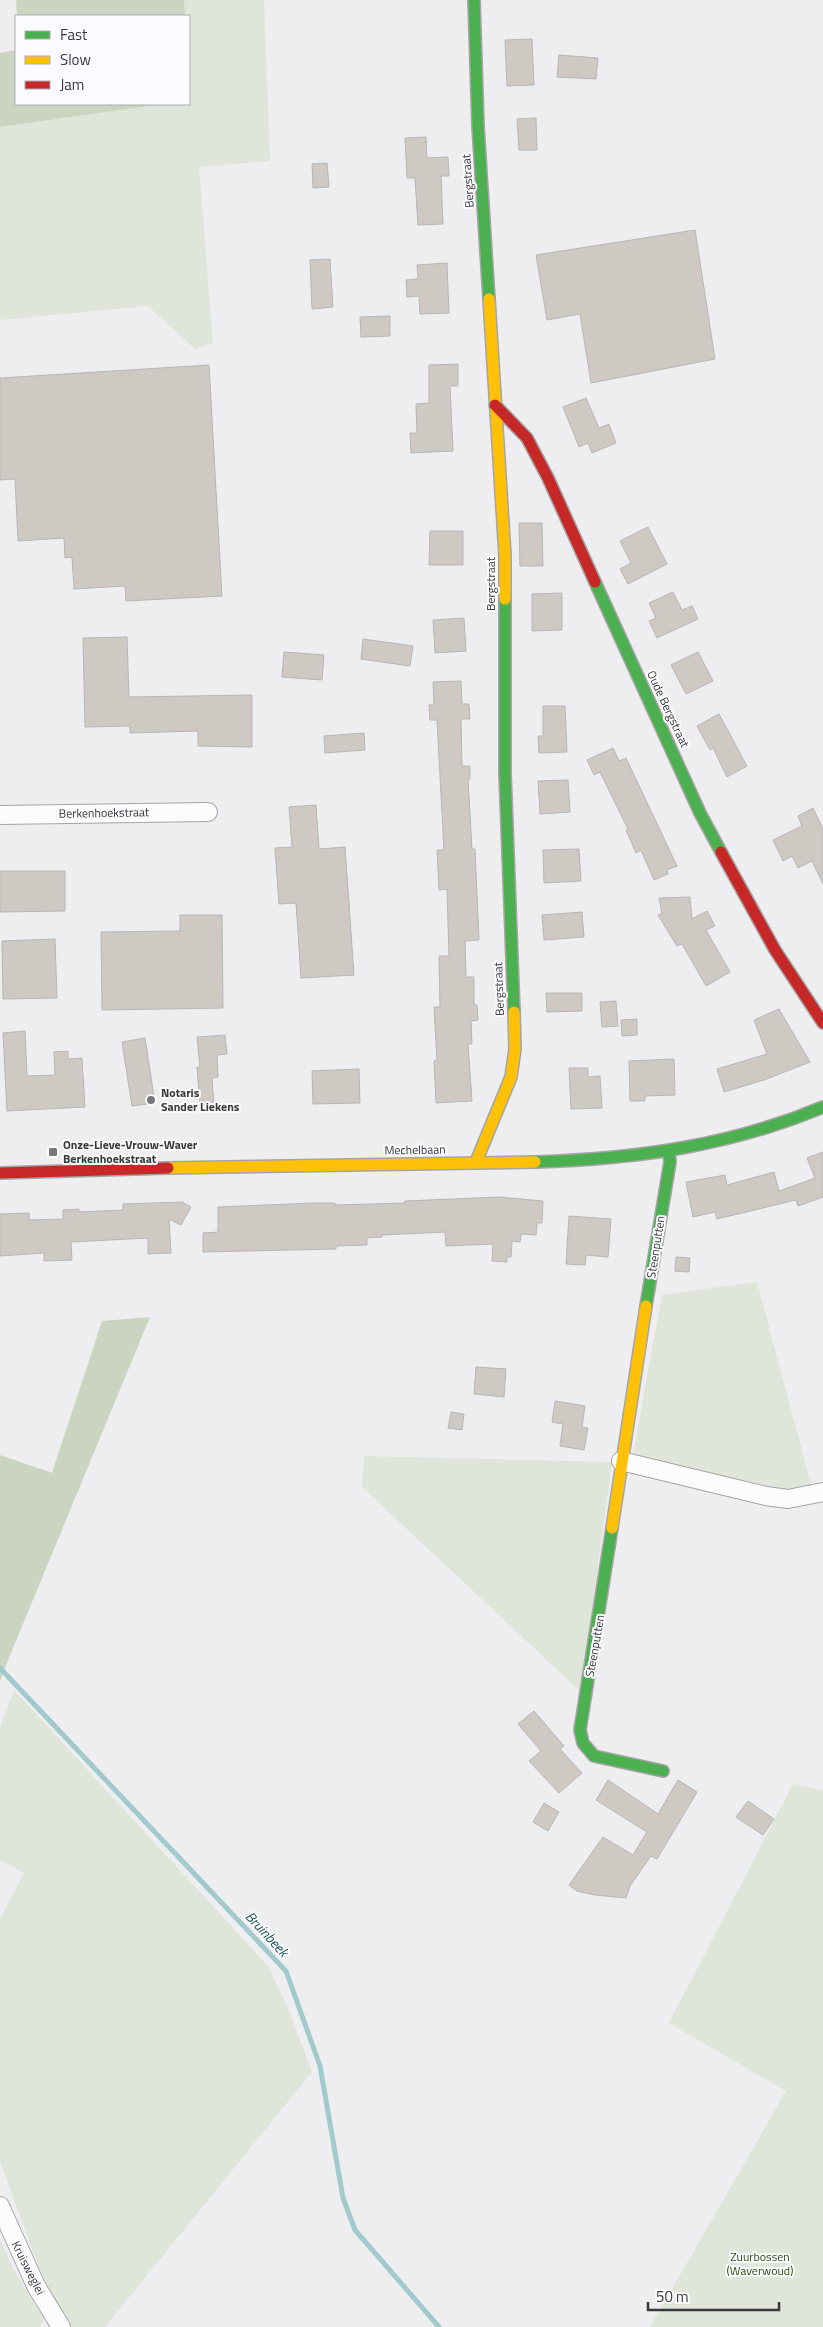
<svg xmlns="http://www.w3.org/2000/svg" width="823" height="2327" font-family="'Titillium Web',sans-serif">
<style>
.green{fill:#dfe5d9}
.forest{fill:#cad4c0}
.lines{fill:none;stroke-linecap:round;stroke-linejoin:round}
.stream{stroke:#a2c9cc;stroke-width:5}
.building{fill:#cfc9c3;stroke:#b6b6b7}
.street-casing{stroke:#a5a5a6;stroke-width:20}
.fast-casing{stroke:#a5a5a6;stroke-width:14}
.slow-casing{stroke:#a5a5a6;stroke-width:14}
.jam-casing{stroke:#a5a5a6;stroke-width:14}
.street{stroke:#fcfcfd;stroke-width:18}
.fast{stroke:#4caf50;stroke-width:11}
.slow{stroke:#ffc107;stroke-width:11}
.jam{stroke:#c62828;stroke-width:11}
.poi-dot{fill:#78787a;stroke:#fafbfe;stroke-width:2}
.labels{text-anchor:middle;stroke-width:4;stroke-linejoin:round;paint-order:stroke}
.street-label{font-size:12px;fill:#39393b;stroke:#fafbfe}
.poi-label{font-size:12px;font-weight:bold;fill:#39393b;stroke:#fafbfe;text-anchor:start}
.park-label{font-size:12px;fill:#324a0f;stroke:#fafbfe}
.water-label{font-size:14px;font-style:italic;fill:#1f5053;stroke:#fafbfe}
</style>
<rect width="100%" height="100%" fill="#eeeef0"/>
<g class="green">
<path d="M183,0H264L270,161L199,167L213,343L195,349L148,306L0,320V127L163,104H189V16H184Z"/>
<path d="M757,1282L812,1488L777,1489L633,1454L662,1295Z"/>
<path d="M364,1456L612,1462L581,1692L362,1487Z"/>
<path d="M14,1690L269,1967L289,2011L312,2072L105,2327H67L53,2306L0,2161V1919L24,1873L0,1860V1728Z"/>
<path d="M793,1784L823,1790V2327H650L786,2091L669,2023Z"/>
<path d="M0,2240L15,2272L44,2320L40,2327H0Z"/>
</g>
<g class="forest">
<path d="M16,0H184L185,16H17Z"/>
<path d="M16,50V104H163L0,127V53Z"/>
<path d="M150,1317L6,1665L0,1682V1455L52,1473L102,1321Z"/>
</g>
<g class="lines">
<path class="stream" d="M0,1668L286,1971L320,2066L343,2198L355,2230L439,2327"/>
</g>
<g class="building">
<path d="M532,39L534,85L507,86L505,40Z"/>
<path d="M559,55L598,58L596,79L557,77Z"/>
<path d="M536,118L537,150H519L517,119Z"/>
<path d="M426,137L427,158L448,157L449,176H441L443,224L418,225L415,178H407L405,138Z"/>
<path d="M327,163L329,187L313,188L312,164Z"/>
<path d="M695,230L715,359L591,383L580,314L547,320L536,255Z"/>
<path d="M330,259L333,307L312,309L310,260Z"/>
<path d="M447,263L449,313L420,314L419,296L407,297L406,280L418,279L417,265Z"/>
<path d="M390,316V336L361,337L360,317Z"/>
<path d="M458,364V386H450L453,451L411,453L410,433H417L416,404L429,403V365Z"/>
<path d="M209,365L222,596L126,601L125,586L74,589L72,557L65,558L64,538L18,541L15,479L0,480V378Z"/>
<path d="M586,398L599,428L609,424L616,443L592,453L588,443L579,447L563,407Z"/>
<path d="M519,523H542L543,566H520Z"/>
<path d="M648,527L667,564L628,584L620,569L631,563L620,541Z"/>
<path d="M430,531H463V565H429Z"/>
<path d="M673,592L682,610L692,606L698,619L657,638L649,621L656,618L649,603Z"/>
<path d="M562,593V630L532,631V594Z"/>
<path d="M464,618L466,651L435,653L433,620Z"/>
<path d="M127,637L129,697L252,695V747L198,746V731L130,733V726L85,727L83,638Z"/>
<path d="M363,639L413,646L410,666L361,659Z"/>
<path d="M284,652L324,655L322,680L282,677Z"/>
<path d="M698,652L713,681L686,694L671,665Z"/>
<path d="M461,681L462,704H469L470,719H461L462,766H470V779H468L472,849H475L479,940L465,941L466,977H474V1005H477L478,1020L471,1021L472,1044H468L472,1101L436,1103L434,1061L437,1060L434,1007H440L439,956H449L447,889L439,890L437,850H444L437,720H430L429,705H434L433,682Z"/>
<path d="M543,706H565L567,752L539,753L538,736H543Z"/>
<path d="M719,714L747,766L727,777L713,748L710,750L697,726Z"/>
<path d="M364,733L365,750L325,753L324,736Z"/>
<path d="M613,748L619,761L626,758L677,866L667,870L668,874L654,880L641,850L636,853L626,830L628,829L600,772L594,775L587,760Z"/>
<path d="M568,780L570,812L540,814L538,781Z"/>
<path d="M316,805L319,849L345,847L354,975L301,978L296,903L279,904L275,848L292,847L289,807Z"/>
<path d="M813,808L823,829V884L812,861L798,868L792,856L783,861L773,840L802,826L798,816Z"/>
<path d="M579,849L581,881L544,883L543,850Z"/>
<path d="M0,871H65V911L0,912Z"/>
<path d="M690,897L692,919L707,911L715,926L706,930L730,972L706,986L682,944L677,946L658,915L662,914L659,898Z"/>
<path d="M582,912L584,937L544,940L542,915Z"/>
<path d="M180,915H222L223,1008L102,1010L101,932L180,931Z"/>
<path d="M55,939L57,998L3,999L2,941Z"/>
<path d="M546,993H582V1011L547,1012Z"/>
<path d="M616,1001L618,1026L602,1027L600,1002Z"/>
<path d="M779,1009L810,1062L764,1080L724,1092L717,1069L767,1054L754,1020Z"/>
<path d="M637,1019V1035L622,1036L621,1020Z"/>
<path d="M25,1031L27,1076L55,1075L54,1052L68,1051V1059L82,1058L85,1107L7,1111L3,1033Z"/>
<path d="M225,1035L227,1054L217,1055L218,1077L212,1078L214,1105L200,1106L197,1067H200L197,1037Z"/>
<path d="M145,1038L155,1103L132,1106L122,1042Z"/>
<path d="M674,1059L675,1095L645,1096V1101H630L629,1061Z"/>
<path d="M569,1068H588V1077L600,1076L602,1108L571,1109Z"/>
<path d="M359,1069L360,1103L313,1104L312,1071Z"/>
<path d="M823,1152V1197L798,1206L796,1200L717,1219L715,1212L693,1217L686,1182L725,1175L727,1185L774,1172L779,1191L815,1178L807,1158Z"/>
<path d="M499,1197L543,1201L542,1223H537L536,1235L521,1234L520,1242L512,1241L511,1257H507V1262L492,1261L493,1244L446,1246L445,1232L382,1235V1237L367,1238V1245L336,1246V1249L203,1252V1233L218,1232V1207L313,1203H335V1205L405,1203V1201Z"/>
<path d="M182,1202L191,1207L181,1225L169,1219L171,1253L148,1254V1238L71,1242L72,1260L44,1261V1253L0,1256V1214L29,1213V1220L63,1219V1210L79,1209V1212L123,1210V1204Z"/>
<path d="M569,1216L611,1219L608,1257L586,1255L585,1265L566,1264Z"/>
<path d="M676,1257L690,1258L689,1272L675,1271Z"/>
<path d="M476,1367L506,1369L504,1397L474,1394Z"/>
<path d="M555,1401L585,1406L582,1427L588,1428L584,1450L560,1446L563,1424L552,1422Z"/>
<path d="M451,1412L464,1414L462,1430L448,1428Z"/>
<path d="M534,1711L564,1746L560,1749L582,1773L559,1793L529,1761L541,1751L518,1724Z"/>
<path d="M608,1780L658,1814L678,1780L697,1792L657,1859L651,1856L630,1886L626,1898L595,1895L577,1891L569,1885L603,1837L633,1855L647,1832L596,1800Z"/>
<path d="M748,1801L774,1819L763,1835L736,1817Z"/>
<path d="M544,1803L559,1812L548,1831L533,1822Z"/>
</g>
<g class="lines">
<defs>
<g id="street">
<path d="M0,815L208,812"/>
<path d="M621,1461L766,1496L788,1499L823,1492"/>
<path d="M0,2206L36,2286L61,2327"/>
</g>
<g id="fast">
<path d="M474,0L478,126L489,299"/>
<path d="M595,582L700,813L721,852"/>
<path d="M505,599V773L514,1012"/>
<path d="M535,1162C635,1159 730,1146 823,1107"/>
<path d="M646,1306L670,1162L669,1151"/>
<path d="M612,1528L580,1730L583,1743L594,1756L663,1771"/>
</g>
<g id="slow">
<path d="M489,299L505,556V599"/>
<path d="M476,1162L511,1077L515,1049L514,1012"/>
<path d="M168,1168L535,1162"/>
<path d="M612,1528L646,1306"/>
</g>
<g id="jam">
<path d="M495,405L527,438L548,478L595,582"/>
<path d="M721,852L775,950L823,1023"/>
<path d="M0,1173L168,1168"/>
</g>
</defs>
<use href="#street" class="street-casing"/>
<use href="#fast" class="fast-casing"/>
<use href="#slow" class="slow-casing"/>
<use href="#jam" class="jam-casing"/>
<use href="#street" class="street"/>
<use href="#fast" class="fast"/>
<use href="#slow" class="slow"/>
<use href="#jam" class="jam"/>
</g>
<g class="poi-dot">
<circle cx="151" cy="1100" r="5"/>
<rect x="48" y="1147" width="10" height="10" rx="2.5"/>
</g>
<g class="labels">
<g class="street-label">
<text transform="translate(468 181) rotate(-94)" y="4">Bergstraat</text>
<text transform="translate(491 584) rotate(-90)" y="4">Bergstraat</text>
<text transform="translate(668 709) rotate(65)" y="4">Oude Bergstraat</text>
<text transform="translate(104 813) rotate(-1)" y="4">Berkenhoekstraat</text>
<text transform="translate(499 989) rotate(-92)" y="4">Bergstraat</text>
<text transform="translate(415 1150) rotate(-1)" y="4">Mechelbaan</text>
<text transform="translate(656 1247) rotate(-81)" y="4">Steenputten</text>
<text transform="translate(595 1646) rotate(-80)" y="4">Steenputten</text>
<text transform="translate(28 2268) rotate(63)" y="4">Kruisweglei</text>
</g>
<g class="poi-label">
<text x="161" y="1097">Notaris<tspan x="161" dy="14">Sander Liekens</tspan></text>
<text x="63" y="1149">Onze-Lieve-Vrouw-Waver<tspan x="63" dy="14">Berkenhoekstraat</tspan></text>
</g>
<g class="park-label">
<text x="760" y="2261">Zuurbossen<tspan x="760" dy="14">(Waverwoud)</tspan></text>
</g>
<g class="water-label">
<text transform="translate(267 1934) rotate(47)" y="5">Bruinbeek</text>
</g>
</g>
<rect x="15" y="15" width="175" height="90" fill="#fafbfe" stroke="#adadb0"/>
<rect x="25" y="31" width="25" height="8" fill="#4caf50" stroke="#adadb0"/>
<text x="60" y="40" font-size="15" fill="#39393b">Fast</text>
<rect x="25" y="56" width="25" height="8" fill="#ffc107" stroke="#adadb0"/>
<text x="60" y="65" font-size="15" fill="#39393b">Slow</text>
<rect x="25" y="81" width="25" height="8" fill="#c62828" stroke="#adadb0"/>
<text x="60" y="90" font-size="15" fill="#39393b">Jam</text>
<path d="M648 2302v8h131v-8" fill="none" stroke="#39393b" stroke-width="2.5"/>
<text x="656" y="2302" font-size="15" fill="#39393b" stroke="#fafbfe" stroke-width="4" paint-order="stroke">50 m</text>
</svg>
